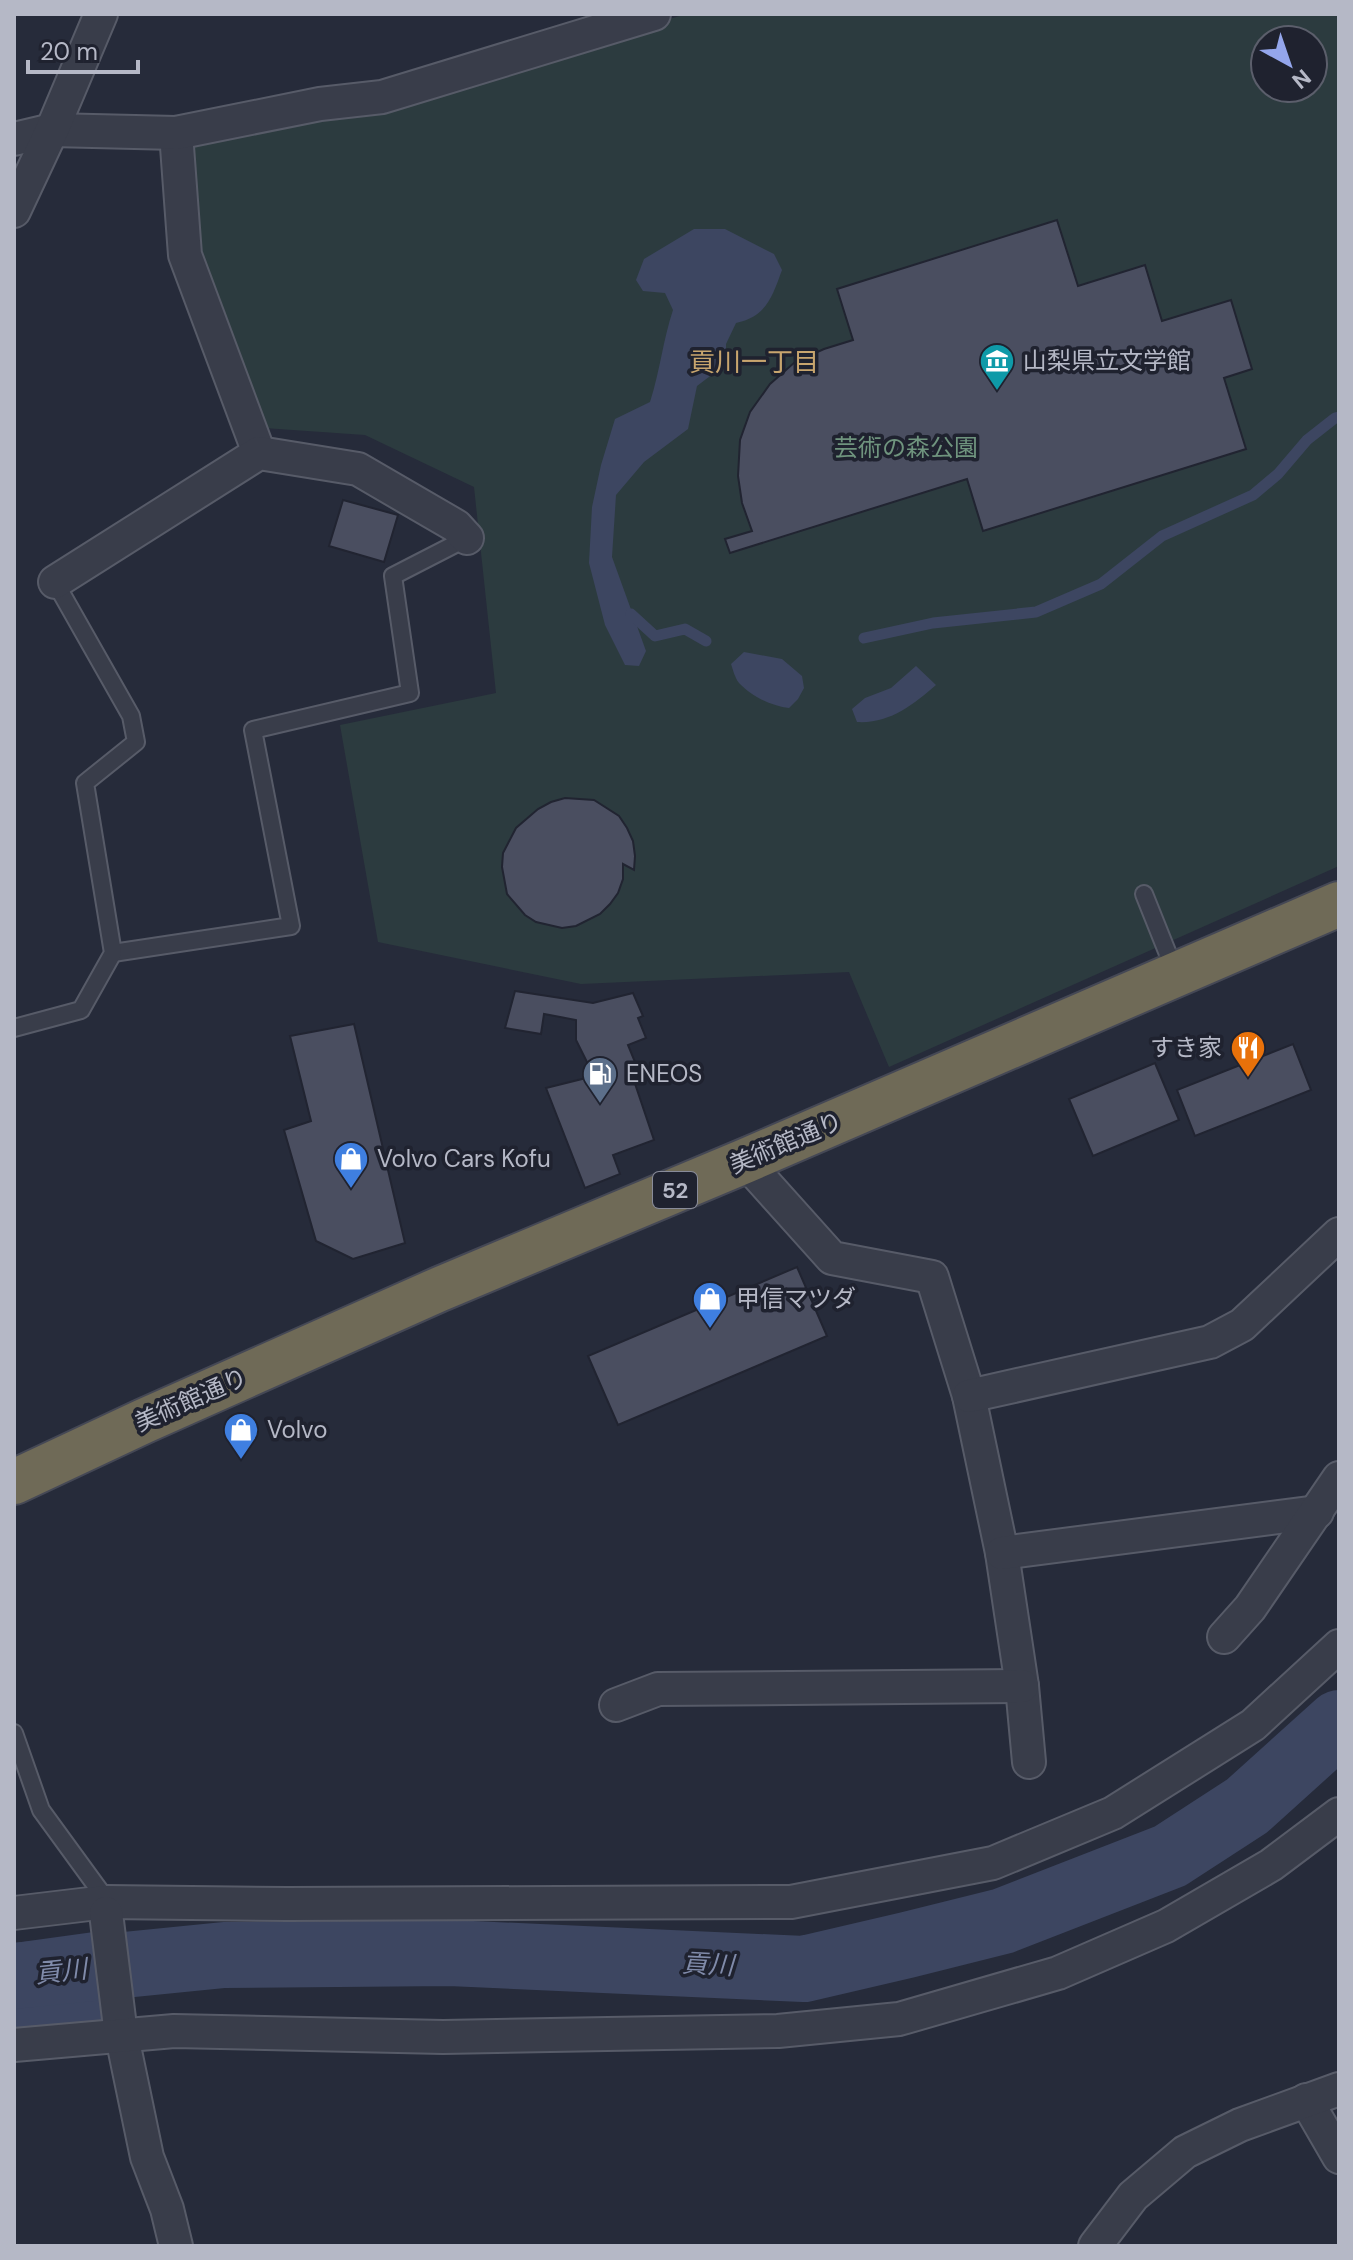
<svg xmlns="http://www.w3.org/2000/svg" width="1353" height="2260" font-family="'DM Sans','Noto Sans JP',sans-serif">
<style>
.green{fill:#2c3b3f;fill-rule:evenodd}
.water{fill:#3d4661}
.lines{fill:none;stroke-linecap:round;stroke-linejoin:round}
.stream{stroke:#3d4661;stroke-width:11}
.river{stroke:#3d4661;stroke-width:66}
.building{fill:#4a4e60;stroke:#212431;stroke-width:2}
.lane-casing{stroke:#575b68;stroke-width:20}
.street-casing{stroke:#575b68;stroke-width:36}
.highway-casing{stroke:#454855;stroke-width:48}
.lane{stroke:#393d4a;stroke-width:16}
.street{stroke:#393d4a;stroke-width:32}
.highway{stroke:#6f6a57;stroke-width:44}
.labels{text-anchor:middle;stroke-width:7;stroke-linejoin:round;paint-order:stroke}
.shield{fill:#1f222f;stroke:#888b99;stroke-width:2}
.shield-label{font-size:22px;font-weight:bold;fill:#b5b8c6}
.poi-label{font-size:24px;fill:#b5b8c6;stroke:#1f222f;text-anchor:start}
.park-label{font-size:24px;fill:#6f947e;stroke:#1f222f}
.street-label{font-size:24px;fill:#b5b8c6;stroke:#1f222f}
.neighbourhood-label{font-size:26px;fill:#c8a56e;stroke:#1f222f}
.water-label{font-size:26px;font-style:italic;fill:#808baa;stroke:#1f222f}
</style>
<rect width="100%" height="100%" fill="#262b3a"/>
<path class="green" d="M686,14H1339V866L889,1067L849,972L581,984L378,942L340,725L496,693L474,487L365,435L264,428L199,252L193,138L387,105ZM1265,40H1313V88H1265Z"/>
<g class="water">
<path d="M694,229H725L774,254L782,270C772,297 767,316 736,323L726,344V364L697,386L688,429L644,462L616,495L612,557L646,651L639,666L625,665L605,625L589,563L592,507L601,465L615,419L650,402C660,371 663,340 673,310L665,293L643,291L636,280L644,259Z"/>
<path d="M744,652L782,659L802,676L804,688L798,699L789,708C771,706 751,696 739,683C735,678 733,670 731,664Z"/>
<path d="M916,666L936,685C913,705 889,724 857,722L852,709L865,698L891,688Z"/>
<path d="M101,1931L112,2023L14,2033V1943Z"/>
</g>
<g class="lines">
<g class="stream">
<path d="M631,614L655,636L685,629L706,641"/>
<path d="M864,638L933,623L1036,612L1101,584L1162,536L1253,495L1278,474L1307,440L1335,418L1339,417"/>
</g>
<path class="river" d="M14,1976L224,1955L450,1953L804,1969L907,1945L1003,1921L1170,1856L1247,1806L1339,1723"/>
</g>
<g class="building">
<path d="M1057,220L1078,286L1145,265L1162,321L1231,300L1252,369L1224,378L1246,449L983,531L967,479L730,553L725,539L752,531L742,503L738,476L740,440L750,412L770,384L795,362L824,349L853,340L837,289Z"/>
<path d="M343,500L398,515L384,562L329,546Z"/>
<path d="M565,798L594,800L619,816L627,828L633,841L635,856L634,870L623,864V879L618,893L610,904L600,914L576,926L562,928L536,922L525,915L507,894L502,867L503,853L516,828L538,809L551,802Z"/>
<path d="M515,991L593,1003L633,993L643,1016L638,1018L646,1038L628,1045L635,1062L629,1066L654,1140L613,1155L620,1174L585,1188L546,1088L594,1076L576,1040V1020L544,1014L541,1034L505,1028Z"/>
<path d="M354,1024L405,1243L353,1259L316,1241L284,1130L311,1121L290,1036Z"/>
<path d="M1293,1044L1311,1090L1195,1136L1177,1090Z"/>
<path d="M1155,1063L1179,1120L1093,1156L1069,1099Z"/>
<path d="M797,1267L827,1336L618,1425L588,1356Z"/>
</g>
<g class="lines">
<defs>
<g id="lane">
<path d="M1144,894L1176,974"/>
<path d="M113,953L291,926L253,730L410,693L393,576L467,538"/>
<path d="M14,1028L81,1010L113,953L85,783L136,742L131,716L55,582"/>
<path d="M14,1733L41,1810L100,1891L106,1904"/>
</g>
<g id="street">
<path d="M176,133L185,255L259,453"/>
<path d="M14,139L52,130L176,133L320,104L382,97L654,14"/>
<path d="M14,211L52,130L101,14"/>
<path d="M55,582L259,453L358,469L456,526L467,538"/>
<path d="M745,1161L832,1258L932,1277L969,1396L1002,1553L1022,1686L1029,1762"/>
<path d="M969,1396L1210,1342L1242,1325L1339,1234"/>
<path d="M1002,1553L1317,1512"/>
<path d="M1224,1637L1250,1608L1339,1478"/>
<path d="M616,1705L658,1689L1022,1686"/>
<path d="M14,1913L106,1902L288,1904L791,1902L993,1863L1113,1813L1253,1725L1339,1646"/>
<path d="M106,1913L120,2027L147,2157L167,2209L176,2246"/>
<path d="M14,2045L174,2031L443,2037L778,2031L899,2019L1058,1973L1166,1926L1271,1865L1339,1814"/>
<path d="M1306,2100L1339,2157"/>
<path d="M1095,2246L1133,2196L1185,2152L1240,2125L1339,2089"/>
</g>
<path id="highway" d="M14,1482L144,1421L440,1289L745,1161L1339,904"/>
</defs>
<use href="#lane" class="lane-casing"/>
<use href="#street" class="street-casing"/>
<use href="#highway" class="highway-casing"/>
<use href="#lane" class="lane"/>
<use href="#street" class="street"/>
<use href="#highway" class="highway"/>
</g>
<defs>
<symbol id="museum-pin" viewBox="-11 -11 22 30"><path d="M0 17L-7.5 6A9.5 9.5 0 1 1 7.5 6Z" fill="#0f9aa8" stroke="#1f222f"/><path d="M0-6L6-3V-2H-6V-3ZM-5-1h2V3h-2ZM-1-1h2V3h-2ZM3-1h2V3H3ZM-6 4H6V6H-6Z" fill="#fff"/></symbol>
<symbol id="restaurant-pin" viewBox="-11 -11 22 30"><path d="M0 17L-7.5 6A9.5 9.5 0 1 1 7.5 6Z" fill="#e8710a" stroke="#1f222f"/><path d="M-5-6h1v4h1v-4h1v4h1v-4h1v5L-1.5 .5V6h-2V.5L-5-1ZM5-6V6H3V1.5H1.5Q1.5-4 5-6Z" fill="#fff"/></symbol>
<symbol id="fuel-pin" viewBox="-11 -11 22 30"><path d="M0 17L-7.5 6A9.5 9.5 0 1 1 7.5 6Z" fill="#5c6f8a" stroke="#1f222f"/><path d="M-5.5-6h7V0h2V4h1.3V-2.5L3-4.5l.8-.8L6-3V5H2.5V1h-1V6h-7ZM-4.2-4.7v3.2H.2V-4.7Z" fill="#fff"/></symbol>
<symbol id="shop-pin" viewBox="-11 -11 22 30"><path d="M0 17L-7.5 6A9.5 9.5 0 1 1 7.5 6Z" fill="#3f7fe0" stroke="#1f222f"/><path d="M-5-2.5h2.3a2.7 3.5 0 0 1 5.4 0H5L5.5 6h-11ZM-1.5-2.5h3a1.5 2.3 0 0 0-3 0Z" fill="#fff"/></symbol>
</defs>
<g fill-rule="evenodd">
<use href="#museum-pin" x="977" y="341" width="40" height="54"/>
<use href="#restaurant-pin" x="1228" y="1028" width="40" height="54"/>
<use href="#fuel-pin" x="580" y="1054" width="40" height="54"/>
<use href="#shop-pin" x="331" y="1139" width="40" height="54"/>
<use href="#shop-pin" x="690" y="1279" width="40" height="54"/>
<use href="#shop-pin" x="221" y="1410" width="40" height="54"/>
</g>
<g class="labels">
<rect class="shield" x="653" y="1172" width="44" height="36" rx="6"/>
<g class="shield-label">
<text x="675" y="1198">52</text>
</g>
<g class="poi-label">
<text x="1023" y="369">山梨県立文学館</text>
<text x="1222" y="1056" text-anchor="end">すき家</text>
<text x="626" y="1082">ENEOS</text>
<text x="377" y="1167">Volvo Cars Kofu</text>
<text x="736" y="1307">甲信マツダ</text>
<text x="267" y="1438">Volvo</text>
</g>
<g class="park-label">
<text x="906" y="456">芸術の森公園</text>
</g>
<g class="street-label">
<text transform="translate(786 1143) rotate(-23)" y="8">美術館通り</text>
<text transform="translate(191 1400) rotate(-24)" y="8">美術館通り</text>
</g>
<g class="neighbourhood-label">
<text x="754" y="371">貢川一丁目</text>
</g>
<g class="water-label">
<text transform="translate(708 1964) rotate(3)" y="9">貢川</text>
<text transform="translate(61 1971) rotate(-6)" y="9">貢川</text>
</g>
</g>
<rect width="1353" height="2260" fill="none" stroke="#b5b8c6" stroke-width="32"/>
<g transform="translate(1289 64) rotate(140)"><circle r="38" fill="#1f222f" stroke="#5b5e6b" stroke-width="2"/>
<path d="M0-6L14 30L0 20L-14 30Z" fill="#94a6ec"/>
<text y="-12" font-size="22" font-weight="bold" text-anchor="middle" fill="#b5b8c6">N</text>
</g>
<path d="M28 60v12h110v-12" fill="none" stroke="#b5b8c6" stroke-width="4"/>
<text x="40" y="60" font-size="24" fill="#b5b8c6" stroke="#1f222f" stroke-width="6" paint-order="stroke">20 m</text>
</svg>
